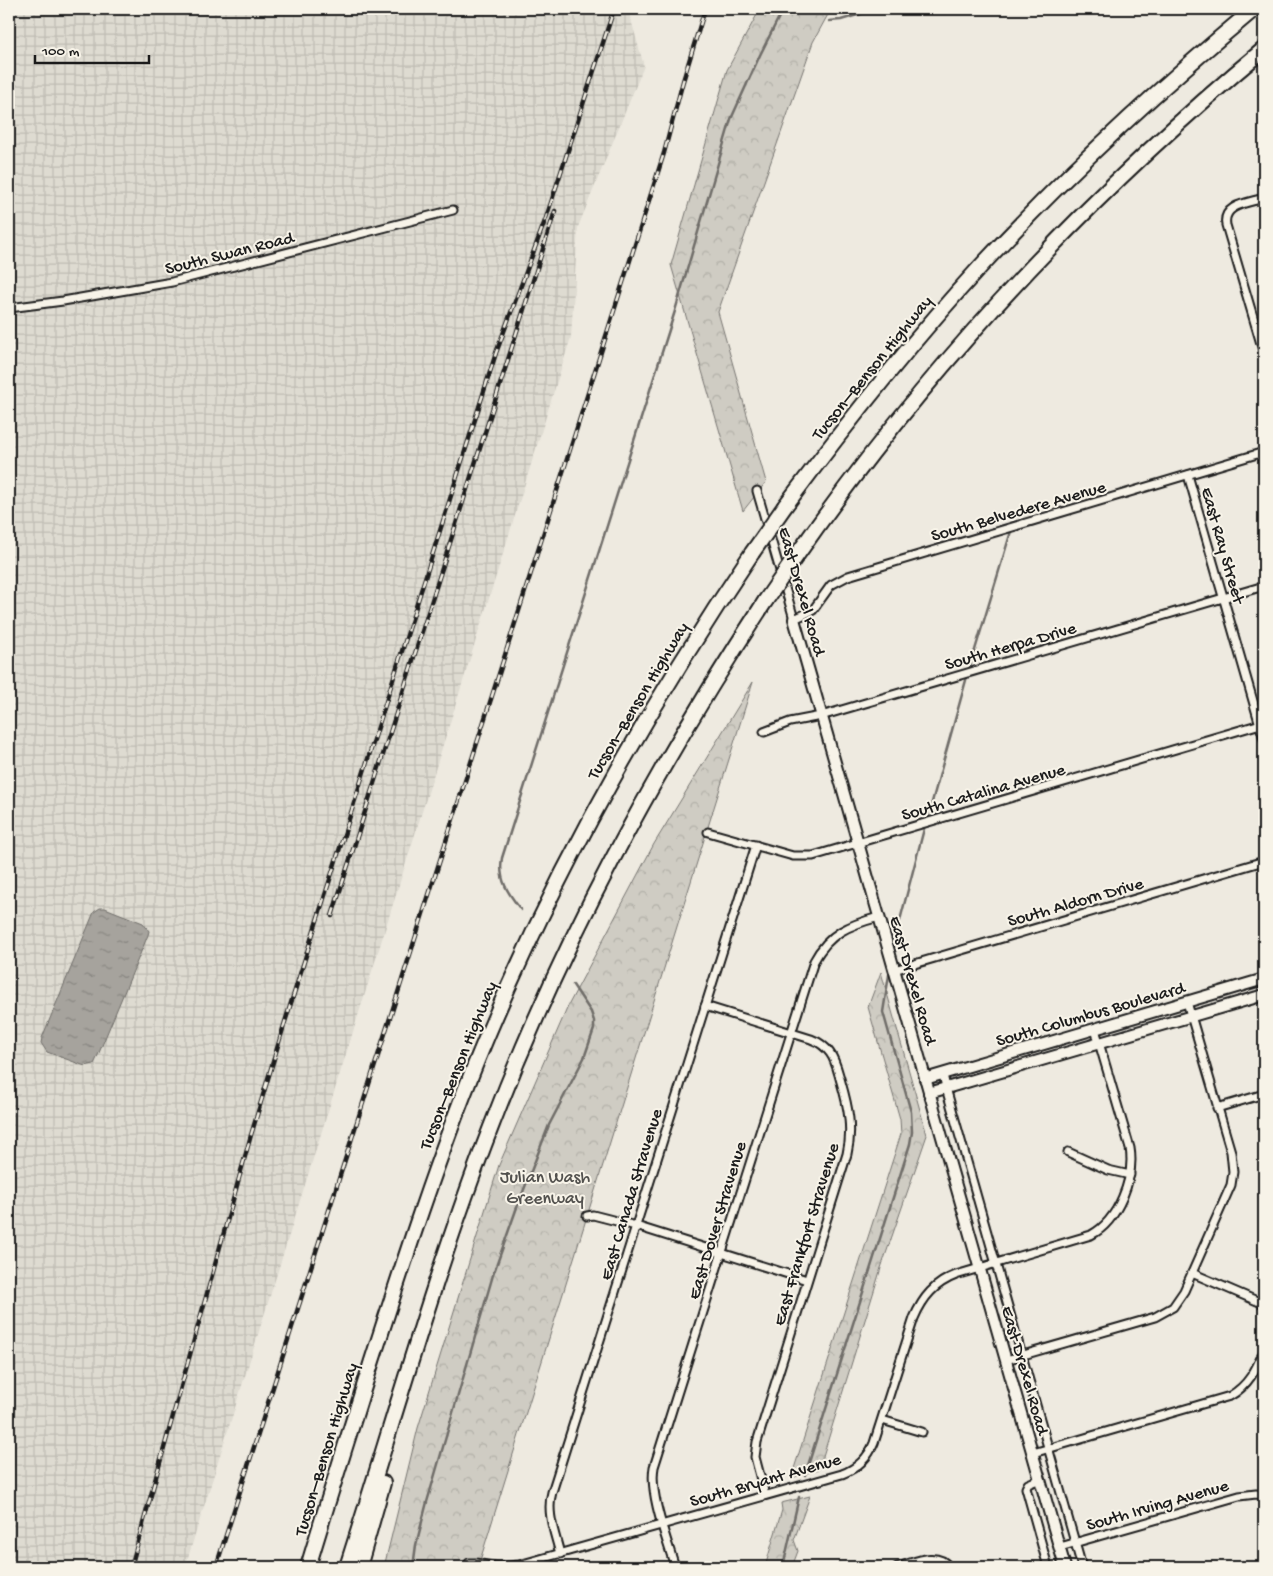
<svg xmlns="http://www.w3.org/2000/svg" width="1273" height="1576" font-family="'Gochi Hand',sans-serif">
<style>
.industrial{fill:url(#industrial-grid)}
.park{fill:url(#park-crowns);stroke:#767470}
.water{fill:url(#water-ripples);stroke:#6f6d69}
.lines{fill:none;stroke-linecap:round;stroke-linejoin:round}
.stream{stroke:#6f6d69;stroke-width:2.5}
.street-casing{stroke:#1c1c1c;stroke-width:11}
.secondary-casing{stroke:#1c1c1c;stroke-width:14}
.highway-casing{stroke:#1c1c1c;stroke-width:18}
.street{stroke:#f7f3e8;stroke-width:7}
.secondary{stroke:#f7f3e8;stroke-width:10}
.highway{stroke:#f7f3e8;stroke-width:14}
.rail-casing{stroke:#1c1c1c;stroke-width:4.5}
.rail{stroke:#f7f3e8;stroke-width:2.5;stroke-dasharray:8;stroke-linecap:butt}
.highway-bridge-casing{stroke:#1c1c1c;stroke-width:18;stroke-linecap:butt}
.highway-bridge{stroke:#f7f3e8;stroke-width:14}
.labels{text-anchor:middle;stroke-width:4;stroke-linejoin:round;paint-order:stroke}
.street-label{font-size:18px;fill:#1c1c1c;stroke:#f7f3e8}
.park-label{font-size:18px;fill:#52514e;stroke:#f7f3e8}
</style>
<defs>
<pattern id="industrial-grid" width="8" height="8" patternUnits="userSpaceOnUse" patternTransform="scale(1.25)"><rect width="8" height="8" fill="#dedbd1"/><path d="M0 4h8M4 0v8" fill="none" stroke="#bebbb3"/></pattern>
<pattern id="park-crowns" width="20" height="18" patternUnits="userSpaceOnUse" patternTransform="scale(1.25)"><rect width="20" height="18" fill="#cfccc3"/><path d="M2 6a3 3 0 1 1 6 0M12 15a3 3 0 1 1 6 0" fill="none" stroke="#b1afa7"/></pattern>
<pattern id="water-ripples" width="26" height="14" patternUnits="userSpaceOnUse" patternTransform="scale(1.25)"><rect width="26" height="14" fill="#a6a39d"/><path d="M2 4q2-2 4 0t4 0M15 11q2-2 4 0t4 0" fill="none" stroke="#86847f"/></pattern>
</defs>
<rect width="100%" height="100%" fill="#eeeae0"/>
<filter id="ink" filterUnits="userSpaceOnUse"><feTurbulence type="fractalNoise" baseFrequency=".02" numOctaves="2"/><feDisplacementMap in="SourceGraphic" scale="10" xChannelSelector="R" yChannelSelector="G"/><feConvolveMatrix kernelMatrix="1 2 1 2 8 2 1 2 1" color-interpolation-filters="sRGB"/></filter>
<g filter="url(#ink)">
<path class="industrial" d="M9,9H628L644,66L578,227L571,337L185,1567H9Z"/>
<g class="park">
<path d="M760,9H831L813,42L718,312L766,482L743,511L671,265L727,70Z"/>
<path d="M753,682L478,1567H384L418,1428L499,1165L569,1004L654,844Z"/>
<path d="M881,972L927,1135L881,1268L819,1469L791,1478L901,1134L900,1119L868,1007Z"/>
<path d="M810,1496L794,1540L798,1551L792,1567H765L782,1510L781,1503Z"/>
</g>
<path class="water" d="M100,908H105L143,923L149,931L148,935L96,1060L94,1064L85,1066L47,1052L41,1043L42,1038L94,912Z"/>
<g class="lines">
<g class="stream">
<path d="M829,21L841,20L877,9"/>
<path d="M927,820L968,673L1012,528"/>
<path d="M521,910C508,893 498,880 502,858L675,311L731,119L760,55L783,9"/>
<path d="M893,953L898,928L925,825"/>
<path d="M805,1475L910,1144L912,1132L911,1112L883,1012L890,969"/>
<path d="M413,1567L416,1545L427,1502L493,1275L516,1210L549,1125L584,1058L594,1029V1021L591,1012L573,985"/>
<path d="M783,1567L799,1497"/>
</g>
<defs>
<g id="street">
<path d="M1264,198C1249,203 1222,204 1226,225L1264,354"/>
<path d="M9,308L63,301L172,282L453,210"/>
<path d="M1188,475L1264,739"/>
<path d="M757,491L794,619L803,615L813,610L831,585L848,576L1264,452"/>
<path d="M764,732L790,722L821,716L1264,586"/>
<path d="M708,832L793,856H813L1264,723"/>
<path d="M894,970L1264,861"/>
<path d="M705,1006L811,1039C819,1042 825,1046 830,1053C836,1061 838,1072 841,1082C848,1106 853,1129 847,1154L757,1442L755,1457L765,1495"/>
<path d="M943,1074L946,1088L1082,1567"/>
<path d="M1217,1108L1264,1094"/>
<path d="M1068,1152L1108,1170L1130,1175"/>
<path d="M587,1216L593,1215L636,1226L807,1280"/>
<path d="M1192,1273L1264,1304"/>
<path d="M1006,1360L1155,1317L1173,1307L1184,1291L1231,1185L1233,1172L1231,1152L1187,1002"/>
<path d="M882,1420L922,1432"/>
<path d="M1033,1453L1230,1396C1249,1385 1256,1369 1264,1351"/>
<path d="M1040,1479L1028,1484L1026,1488L1048,1567"/>
<path d="M1060,1547L1239,1496L1256,1494L1264,1495"/>
<path d="M560,1554C555,1533 546,1513 552,1492L756,845"/>
<path d="M469,1563H475L499,1567L519,1565L842,1474C858,1468 868,1458 874,1443L914,1318C923,1297 935,1283 956,1275L1091,1235C1118,1221 1135,1178 1130,1148L1095,1029"/>
<path d="M675,1567C667,1540 649,1494 654,1467L814,961C829,933 849,925 879,917"/>
<path d="M897,1567C913,1563 937,1550 949,1567"/>
</g>
<g id="secondary">
<path d="M794,619L1065,1567"/>
<path d="M925,1079L1264,979"/>
<path d="M929,1093L1264,995"/>
</g>
<g id="highway">
<path d="M785,506C847,423 911,342 981,266C1066,174 1158,89 1254,9"/>
<path d="M797,555C929,366 1088,196 1264,49"/>
<path d="M308,1567C328,1500 350,1432 371,1364C404,1261 437,1159 478,1058C551,879 644,713 752,553"/>
<path d="M347,1567C394,1420 435,1271 491,1127C563,939 656,768 766,600"/>
<path d="M359,1567L383,1483"/>
</g>
</defs>
<use href="#street" class="street-casing"/>
<use href="#secondary" class="secondary-casing"/>
<use href="#highway" class="highway-casing"/>
<use href="#street" class="street"/>
<use href="#secondary" class="secondary"/>
<use href="#highway" class="highway"/>
<defs>
<g id="rail">
<path d="M332,916L555,211"/>
<path d="M9,1221V1220"/>
<path d="M131,1567L251,1135L285,1022L496,353L546,218L614,9"/>
<path d="M216,1567L664,153L683,81L705,9"/>
</g>
</defs>
<use href="#rail" class="rail-casing"/>
<use href="#rail" class="rail"/>
<defs>
<g id="highway-bridge">
<path d="M752,553L785,506"/>
<path d="M766,600L797,555"/>
</g>
</defs>
<use href="#highway-bridge" class="highway-bridge-casing"/>
<use href="#highway-bridge" class="highway-bridge"/>
</g>
</g>
<g class="labels">
<g class="street-label">
<text transform="translate(229 252) rotate(-14)" y="6">South Swan Road</text>
<text transform="translate(871 367) rotate(-51)" y="6">Tucson–Benson Highway</text>
<text transform="translate(1018 510) rotate(-16)" y="6">South Belvedere Avenue</text>
<text transform="translate(1224 545) rotate(74)" y="6">East Ray Street</text>
<text transform="translate(803 591) rotate(74)" y="6">East Drexel Road</text>
<text transform="translate(1010 645) rotate(-16)" y="6">South Herpa Drive</text>
<text transform="translate(637 700) rotate(-59)" y="6">Tucson–Benson Highway</text>
<text transform="translate(983 791) rotate(-16)" y="6">South Catalina Avenue</text>
<text transform="translate(1075 901) rotate(-16)" y="6">South Aldorn Drive</text>
<text transform="translate(914 980) rotate(74)" y="6">East Drexel Road</text>
<text transform="translate(1090 1013) rotate(-16)" y="6">South Columbus Boulevard</text>
<text transform="translate(457 1065) rotate(-68)" y="6">Tucson–Benson Highway</text>
<text transform="translate(630 1194) rotate(-73)" y="6">East Canada Stravenue</text>
<text transform="translate(716 1220) rotate(-73)" y="6">East Dover Stravenue</text>
<text transform="translate(805 1234) rotate(-73)" y="6">East Frankfort Stravenue</text>
<text transform="translate(1026 1370) rotate(74)" y="6">East Drexel Road</text>
<text transform="translate(325 1449) rotate(-73)" y="6">Tucson–Benson Highway</text>
<text transform="translate(765 1479) rotate(-16)" y="6">South Bryant Avenue</text>
<text transform="translate(1157 1504) rotate(-16)" y="6">South Irving Avenue</text>
</g>
<g class="park-label">
<text x="545" y="1182">Julian Wash<tspan x="545" dy="21">Greenway</tspan></text>
</g>
</g>
<rect width="1273" height="1576" fill="none" stroke="#f7f3e8" stroke-width="30"/>
<rect x="15" y="15" width="1243" height="1546" fill="none" stroke="#1c1c1c" stroke-width="2" filter="url(#ink)"/>
<path d="M35 55v8h114v-8" fill="none" stroke="#1c1c1c" stroke-width="2.5"/>
<text x="42" y="55" font-size="15" fill="#1c1c1c" stroke="#f7f3e8" stroke-width="4" paint-order="stroke">100 m</text>
</svg>
